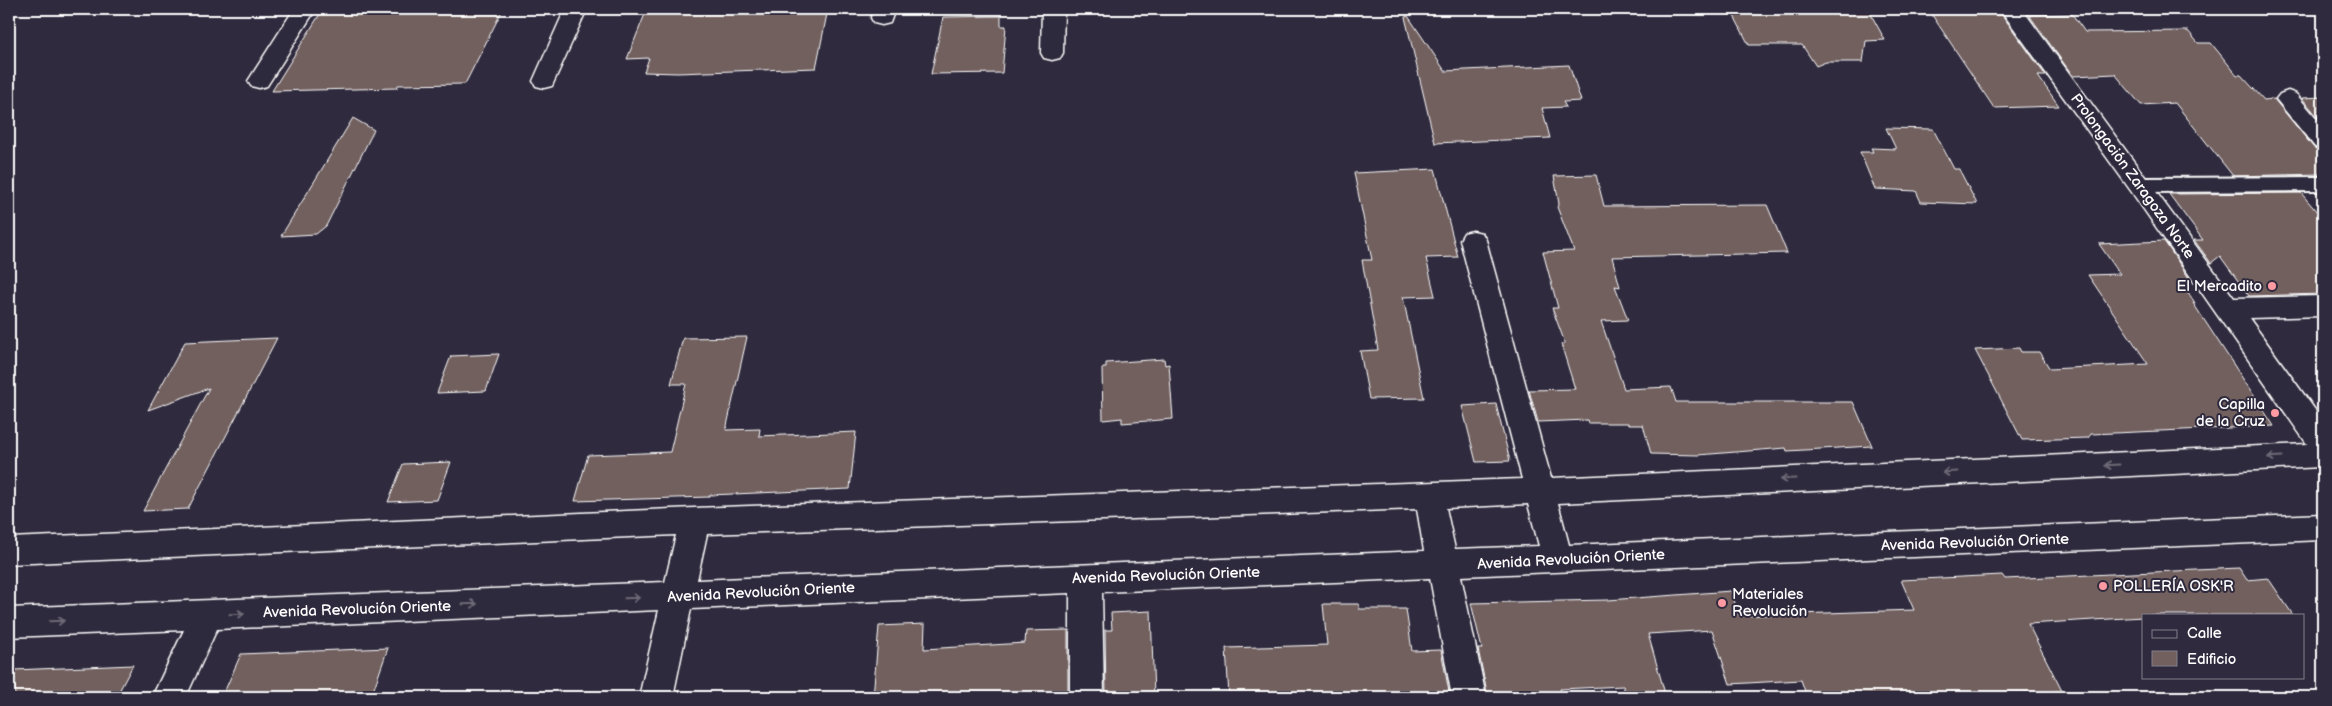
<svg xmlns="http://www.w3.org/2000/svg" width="2332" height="706" font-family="'Balsamiq Sans',sans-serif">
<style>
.building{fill:#72605f;stroke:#fff}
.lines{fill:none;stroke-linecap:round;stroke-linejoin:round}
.service-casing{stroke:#fff;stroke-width:4}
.minor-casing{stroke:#fff;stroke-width:3}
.service{fill:#2f2a3d;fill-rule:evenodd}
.minor{fill:#2f2a3d;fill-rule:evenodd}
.oneway{stroke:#6d6a77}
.poi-dot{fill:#ff9aa2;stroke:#2f2a3d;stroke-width:2}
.labels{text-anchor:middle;stroke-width:4;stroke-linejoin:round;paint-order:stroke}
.street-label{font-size:15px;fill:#fff;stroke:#2f2a3d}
.poi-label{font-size:15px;fill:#fff;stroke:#2f2a3d;text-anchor:end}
</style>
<rect width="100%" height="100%" fill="#2f2a3d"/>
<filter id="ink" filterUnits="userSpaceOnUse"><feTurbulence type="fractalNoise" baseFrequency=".02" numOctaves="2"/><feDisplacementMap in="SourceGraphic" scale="10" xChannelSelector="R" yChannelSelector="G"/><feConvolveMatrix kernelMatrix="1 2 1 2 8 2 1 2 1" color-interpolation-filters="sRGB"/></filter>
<g filter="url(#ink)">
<g class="building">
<path d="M323,9H503L465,84L398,85L397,88L272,91Z"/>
<path d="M647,9H759L758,12L828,9L816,68L678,73L644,72L649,58L627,59Z"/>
<path d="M1784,9H1868L1885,40L1866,41L1863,62H1826L1816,66L1802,45H1749L1731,10L1786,11Z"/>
<path d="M1928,9H1989L1994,15H2002L2046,76H2038L2059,106L1994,108Z"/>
<path d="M2072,14L2085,32L2188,31L2198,43H2211L2237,75H2241L2264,100L2274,99L2314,148L2323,151V174L2233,176L2175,103L2141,105L2115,74L2073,76L2029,15Z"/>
<path d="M1001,16V26H1006L1002,73L931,74L943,17Z"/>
<path d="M1408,16L1445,71L1569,65L1581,101L1563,102L1566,107L1542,108L1550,138L1435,143L1405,17Z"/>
<path d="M2323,97V123L2302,98Z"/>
<path d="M353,118L374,130L326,226L316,234L281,236Z"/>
<path d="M1886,128L1933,129L1954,169H1959L1977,204L1921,202L1916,191L1875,189L1860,152H1873L1871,148L1896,149Z"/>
<path d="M1435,169L1458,257L1426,258L1435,296L1403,297L1424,398L1369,399L1360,351L1378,350L1362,260H1372L1354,173Z"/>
<path d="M1596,175L1604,206L1767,205L1787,253L1612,257L1620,287L1615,286L1628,320L1601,321L1624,389L1671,387L1676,402H1853L1872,446L1787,451L1786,448L1698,455L1651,454L1643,425H1629L1628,423H1588L1587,420L1538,422L1529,390L1575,389L1561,344L1565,343L1552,308H1558L1543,252L1574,251L1557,207L1559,204L1554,176Z"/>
<path d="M2301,193L2323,219V294L2249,296L2220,256L2211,263L2194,240H2203L2169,194Z"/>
<path d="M2164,241L2189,278L2182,283L2195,303H2193L2274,426L2091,434L2088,438L2022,440L1975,350L2019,348L2021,352H2039L2050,369L2148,364L2088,275L2120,274L2099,244Z"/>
<path d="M747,337L726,430L760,429L759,436L856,432L850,489L710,495L709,497L575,501L588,455L670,452L686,384H671L683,338Z"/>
<path d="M277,338L188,509L143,511L209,388L148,410L185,342Z"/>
<path d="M499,354L486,391L437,393L451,356Z"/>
<path d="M1164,359L1165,365L1169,364L1173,419L1122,423V418L1103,420L1102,368H1106V363Z"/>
<path d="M1496,404L1510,461L1476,462L1462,406Z"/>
<path d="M451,462L437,500L388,502L403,464Z"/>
<path d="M2239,568L2247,580L2268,578L2293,615H2143V617L2028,624L2062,691L1900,697H1807L1801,680L1730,684L1712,630L1648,634L1666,697H1626L1623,686L1560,689L1563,697H1488L1478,649H1482L1471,603L1608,600L1731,591L1739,616L1914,610L1901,580L2002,575L2005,579Z"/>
<path d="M1323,604H1359V609H1406L1412,651L1441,650L1450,697H1229L1226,648L1327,645Z"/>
<path d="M1151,611L1154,697H1106L1105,630H1112L1111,613Z"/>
<path d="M925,624L924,649L1025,643L1026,631L1068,630V697H873L879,626Z"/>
<path d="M388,648L371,697H222L241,654Z"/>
<path d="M133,665L116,697H15L14,670Z"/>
</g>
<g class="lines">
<defs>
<path id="service" d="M2323,177V191L2140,192L2133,190L2130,185L2133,180L2140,178Z"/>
<g id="minor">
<path d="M294,9H316L267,86L259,88L251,86L248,81Z"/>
<path d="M565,9H587L552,86L544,88L536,86L533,81Z"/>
<path d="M873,9H895L890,23L882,25L874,23L871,18Z"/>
<path d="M1042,9H1064L1063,53L1060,58L1052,60L1044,58L1041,53Z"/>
<path d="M2000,9H2022L2234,298L2323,296V316L2249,318L2323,421V467L1558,503L1569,545L2323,514V540L1461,576L1486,697H1452L1430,578L1102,592L1104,697H1070V593L691,609L673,697H639L659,610L217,629L186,697H152L184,630L9,637V608L665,582L676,535L9,564V538L694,508L1522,479L1460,240L1464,233L1473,231L1482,233L1486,240L1551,478L2307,444L2131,191ZM1528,504L1539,546L1455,549L1446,508ZM1417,509L1424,551L697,580L707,534Z"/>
<path d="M2288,91L2296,94L2323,126V149L2315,147L2276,99L2280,94Z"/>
</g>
</defs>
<use href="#service" class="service-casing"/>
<use href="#minor" class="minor-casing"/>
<use href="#service" class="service"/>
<use href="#minor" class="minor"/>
</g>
<defs><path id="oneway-shaft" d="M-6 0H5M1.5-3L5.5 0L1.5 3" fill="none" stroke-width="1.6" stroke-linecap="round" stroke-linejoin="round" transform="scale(1.25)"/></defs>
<g class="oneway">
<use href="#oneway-shaft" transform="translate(2275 457) rotate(177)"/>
<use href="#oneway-shaft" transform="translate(2112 465) rotate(177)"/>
<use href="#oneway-shaft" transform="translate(1950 472) rotate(177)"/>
<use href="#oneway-shaft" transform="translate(1788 479) rotate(177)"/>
<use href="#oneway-shaft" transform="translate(632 598) rotate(-2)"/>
<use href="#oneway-shaft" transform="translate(470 604) rotate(-2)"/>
<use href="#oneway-shaft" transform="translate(237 614) rotate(-2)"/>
<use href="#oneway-shaft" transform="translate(57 621) rotate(-2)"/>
</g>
</g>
<g class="poi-dot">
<circle cx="2272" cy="286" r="5"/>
<circle cx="2275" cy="413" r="5"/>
<circle cx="2103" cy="586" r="5"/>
<circle cx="1722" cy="603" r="5"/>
</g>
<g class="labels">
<g class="street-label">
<text transform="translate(2133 176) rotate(54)" y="5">Prolongación Zaragoza Norte</text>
<text transform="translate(1975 542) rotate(-2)" y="5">Avenida Revolución Oriente</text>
<text transform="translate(1571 559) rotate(-3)" y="5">Avenida Revolución Oriente</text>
<text transform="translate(1166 575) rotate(-2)" y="5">Avenida Revolución Oriente</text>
<text transform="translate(761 592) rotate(-3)" y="5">Avenida Revolución Oriente</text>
<text transform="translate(357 609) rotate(-2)" y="5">Avenida Revolución Oriente</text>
</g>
<g class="poi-label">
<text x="2262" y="291">El Mercadito</text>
<text x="2265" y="409">Capilla<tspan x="2265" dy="17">de la Cruz</tspan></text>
<text x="2113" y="591" text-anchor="start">POLLERÍA OSK'R</text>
<text x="1732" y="599" text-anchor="start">Materiales<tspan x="1732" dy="17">Revolución</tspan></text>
</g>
</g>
<rect width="2332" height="706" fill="none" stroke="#2f2a3d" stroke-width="30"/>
<rect x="15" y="15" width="2302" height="676" fill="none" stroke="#fff" stroke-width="2" filter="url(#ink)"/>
<rect x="2142" y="614" width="162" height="65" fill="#2f2a3d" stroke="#827f8b"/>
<rect x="2152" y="630" width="25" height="8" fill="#2f2a3d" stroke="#827f8b"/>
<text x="2187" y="638" font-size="15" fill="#ffffff">Calle</text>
<rect x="2152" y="651" width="25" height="15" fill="#72605f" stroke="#827f8b"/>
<text x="2187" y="664" font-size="15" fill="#ffffff">Edificio</text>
</svg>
